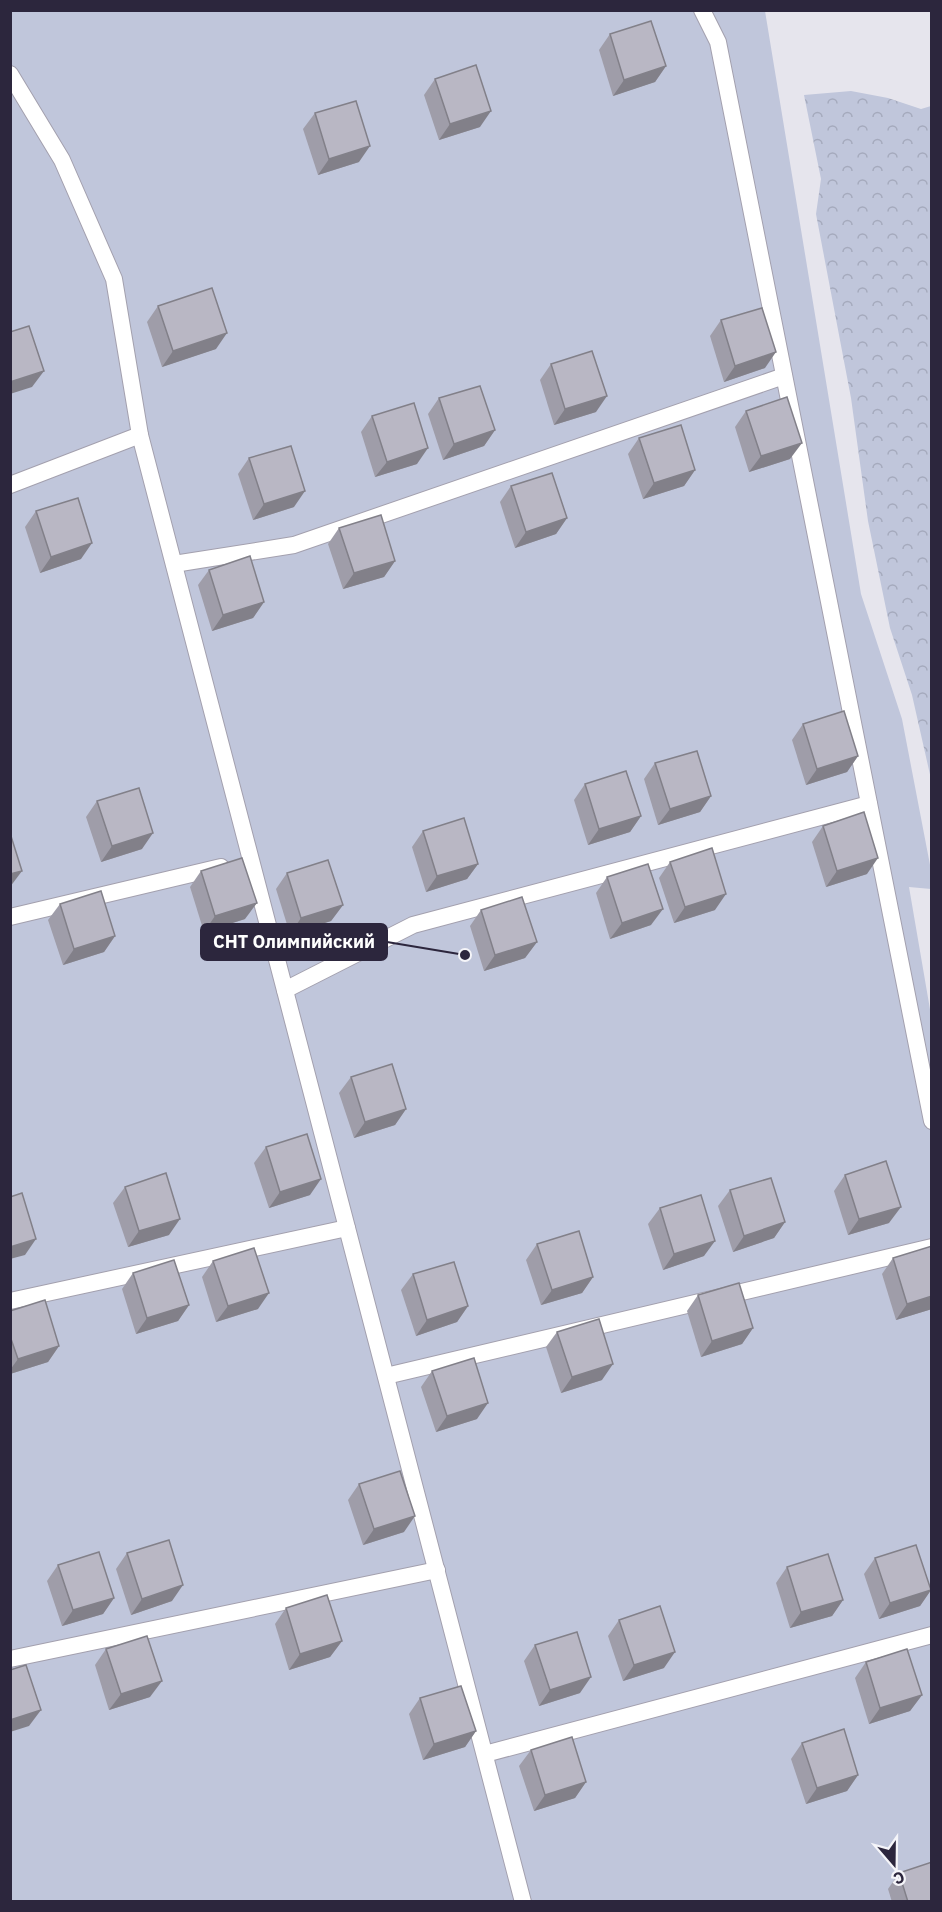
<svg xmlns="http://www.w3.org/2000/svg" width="942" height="1912" font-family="'IBM Plex Sans',sans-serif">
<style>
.green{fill:#c0c6db}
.forest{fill:url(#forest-crowns)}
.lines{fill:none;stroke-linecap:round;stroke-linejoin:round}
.service-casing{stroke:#a3a0ae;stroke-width:18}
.service{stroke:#fff;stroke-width:16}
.wall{fill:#9f9da9}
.shaded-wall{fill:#828089}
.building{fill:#b9b7c4;stroke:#828089;stroke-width:1.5}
.leader{fill:none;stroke:#2c263d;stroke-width:2}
.callout-dot{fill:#2c263d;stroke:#f5f5f9;stroke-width:2}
.callout{fill:#2c263d;stroke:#2c263d;stroke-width:2}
.callout-label{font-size:18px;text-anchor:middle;font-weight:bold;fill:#fff}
</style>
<defs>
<pattern id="forest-crowns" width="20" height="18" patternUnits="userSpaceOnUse" patternTransform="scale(1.5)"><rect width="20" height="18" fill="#c0c6db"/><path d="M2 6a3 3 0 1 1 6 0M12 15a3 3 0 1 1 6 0" fill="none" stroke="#a5aabd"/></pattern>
</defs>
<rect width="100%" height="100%" fill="#e6e5ed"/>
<path class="green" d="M11,11H765L861,594L902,719L931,870V889L909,887L932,1021L931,1901L11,1902Z"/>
<path class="forest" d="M851,91L888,98L921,109L931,106V779L912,695L890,628L868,521L851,398L816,214L821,179L804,95Z"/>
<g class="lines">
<defs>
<g id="service">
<path d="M702,10L718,42L932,1121"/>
<path d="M10,74L62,160L114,279L140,435L523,1902"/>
<path d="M10,485L140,435"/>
<path d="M174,564L294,545L784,376"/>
<path d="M10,917L221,867"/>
<path d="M285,990L413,925L869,804"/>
<path d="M10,1301L347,1228"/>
<path d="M386,1376L932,1247"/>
<path d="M10,1659L437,1570"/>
<path d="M485,1754L932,1635"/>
</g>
</defs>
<use href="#service" class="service-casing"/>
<use href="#service" class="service"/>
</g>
<g class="wall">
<path d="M610,34L666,66L655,82L613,96L599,50Z"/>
<path d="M435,79L480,127L439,140L424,95Z"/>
<path d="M315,113L359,162L318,175L303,129Z"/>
<path d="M158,306L216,349L162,367L147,322Z"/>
<path d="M721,320L765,368L724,382L710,336Z"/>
<path d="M551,364L596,412L554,425L540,380Z"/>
<path d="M439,398L495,430L484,446L443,460L428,414Z"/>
<path d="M746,411L790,459L749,472L735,427Z"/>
<path d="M372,416L417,464L375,477L361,432Z"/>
<path d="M639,438L695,470L684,486L643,499L628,454Z"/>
<path d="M249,458L294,507L253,520L238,474Z"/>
<path d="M511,486L567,518L556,534L515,548L500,502Z"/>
<path d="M36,511L81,559L40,573L25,527Z"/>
<path d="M339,528L395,561L384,577L343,589L328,544Z"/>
<path d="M209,570L264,602L253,618L212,631L198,585Z"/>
<path d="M803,724L858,756L847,772L806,785L792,740Z"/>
<path d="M655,763L711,796L700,812L658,825L644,779Z"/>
<path d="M585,784L641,816L630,832L588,845L574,800Z"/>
<path d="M97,801L142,849L101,862L86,817Z"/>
<path d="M823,826L867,874L826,887L812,842Z"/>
<path d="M423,831L478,864L467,879L426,892L412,847Z"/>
<path d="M670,862L715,910L674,923L659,878Z"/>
<path d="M201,871L245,919L204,932L190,887Z"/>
<path d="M287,873L343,905L331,921L290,934L276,889Z"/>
<path d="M607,877L651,925L610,939L596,893Z"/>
<path d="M60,904L115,936L104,952L63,965L48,920Z"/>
<path d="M481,910L537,942L525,958L484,971L470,926Z"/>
<path d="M351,1077L406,1109L395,1125L354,1138L339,1093Z"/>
<path d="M266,1147L310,1195L269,1208L254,1163Z"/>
<path d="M845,1175L889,1223L848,1235L834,1191Z"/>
<path d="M125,1187L169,1235L128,1247L113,1203Z"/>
<path d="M730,1190L785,1222L774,1238L733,1252L718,1206Z"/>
<path d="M660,1208L704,1256L663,1270L648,1224Z"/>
<path d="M537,1244L593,1277L582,1293L541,1305L526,1260Z"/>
<path d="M893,1258L932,1309L896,1320L882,1274Z"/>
<path d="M213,1261L258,1309L216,1322L202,1277Z"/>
<path d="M133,1273L189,1305L178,1321L136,1334L122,1289Z"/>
<path d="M413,1274L468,1306L457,1322L416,1336L401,1290Z"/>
<path d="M698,1295L753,1328L742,1344L701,1357L687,1311Z"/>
<path d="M10,1311L59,1346L48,1362L10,1374Z"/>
<path d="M557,1332L602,1380L561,1393L546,1347Z"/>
<path d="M432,1371L477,1419L436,1432L421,1387Z"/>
<path d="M359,1484L404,1532L363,1545L348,1500Z"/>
<path d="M127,1553L172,1601L131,1615L116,1569Z"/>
<path d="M875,1558L931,1590L920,1606L879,1619L864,1574Z"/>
<path d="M58,1565L114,1598L103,1614L62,1626L47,1581Z"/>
<path d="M787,1567L843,1600L832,1616L790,1628L776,1583Z"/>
<path d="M286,1608L342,1641L330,1657L289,1670L275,1624Z"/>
<path d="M619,1620L664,1668L623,1681L608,1636Z"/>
<path d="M535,1645L580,1693L539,1706L524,1661Z"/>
<path d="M106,1649L150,1697L109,1710L95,1665Z"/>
<path d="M866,1662L922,1695L910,1711L869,1724L855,1678Z"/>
<path d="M420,1698L476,1731L465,1747L423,1760L409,1714Z"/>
<path d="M802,1743L858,1775L847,1791L806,1804L791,1759Z"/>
<path d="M531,1750L586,1782L575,1798L534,1811L519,1766Z"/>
<path d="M899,1873L932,1902H892L888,1889Z"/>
</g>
<g class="shaded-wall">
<path d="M666,66L655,82L613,96L624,80Z"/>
<path d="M491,111L480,127L439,140L450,124Z"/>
<path d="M370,146L359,162L318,175L329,159Z"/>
<path d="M227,333L216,349L162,367L173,351Z"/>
<path d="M776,352L765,368L724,382L735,366Z"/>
<path d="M44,371L32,387L10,394V382Z"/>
<path d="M607,396L596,412L554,425L565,409Z"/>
<path d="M495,430L484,446L443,460L454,444Z"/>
<path d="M802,443L790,459L749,472L761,456Z"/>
<path d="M428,448L417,464L375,477L387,462Z"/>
<path d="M695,470L684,486L643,499L654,483Z"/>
<path d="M305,491L294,507L253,520L264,504Z"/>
<path d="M567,518L556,534L515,548L526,532Z"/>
<path d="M92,543L81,559L40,573L51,557Z"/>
<path d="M395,561L384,577L343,589L354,573Z"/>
<path d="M264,602L253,618L212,631L223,615Z"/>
<path d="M858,756L847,772L806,785L817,769Z"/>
<path d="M711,796L700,812L658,825L670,809Z"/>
<path d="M641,816L630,832L588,845L599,829Z"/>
<path d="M153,833L142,849L101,862L112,846Z"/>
<path d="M878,858L867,874L826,887L837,871Z"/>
<path d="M478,864L467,879L426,892L437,876Z"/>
<path d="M22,871L10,887V874Z"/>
<path d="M726,894L715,910L674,923L685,907Z"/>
<path d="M257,903L245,919L204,932L215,916Z"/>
<path d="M343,905L331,921L290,934L301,918Z"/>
<path d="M663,909L651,925L610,939L622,923Z"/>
<path d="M115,936L104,952L63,965L74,949Z"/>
<path d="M537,942L525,958L484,971L495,955Z"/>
<path d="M406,1109L395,1125L354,1138L365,1122Z"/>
<path d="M321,1179L310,1195L269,1208L280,1192Z"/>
<path d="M901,1207L889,1223L848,1235L859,1219Z"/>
<path d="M180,1219L169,1235L128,1247L139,1231Z"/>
<path d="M785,1222L774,1238L733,1252L744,1236Z"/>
<path d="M36,1239L25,1255L10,1259V1247Z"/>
<path d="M715,1241L704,1256L663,1270L674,1254Z"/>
<path d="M593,1277L582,1293L541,1305L552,1290Z"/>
<path d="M269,1293L258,1309L216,1322L228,1306Z"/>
<path d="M932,1296V1309L896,1320L907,1304Z"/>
<path d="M189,1305L178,1321L136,1334L147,1318Z"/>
<path d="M468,1306L457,1322L416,1336L427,1320Z"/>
<path d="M753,1328L742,1344L701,1357L712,1341Z"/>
<path d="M59,1346L48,1362L10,1374V1370L18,1359Z"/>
<path d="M613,1364L602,1380L561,1393L572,1377Z"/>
<path d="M488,1403L477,1419L436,1432L447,1416Z"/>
<path d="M415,1516L404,1532L363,1545L374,1529Z"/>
<path d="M183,1585L172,1601L131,1615L142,1599Z"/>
<path d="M931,1590L920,1606L879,1619L890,1603Z"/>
<path d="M114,1598L103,1614L62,1626L73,1610Z"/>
<path d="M843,1600L832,1616L790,1628L801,1612Z"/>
<path d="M342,1641L330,1657L289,1670L300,1654Z"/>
<path d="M675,1652L664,1668L623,1681L634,1665Z"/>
<path d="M591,1677L580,1693L539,1706L550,1690Z"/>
<path d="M162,1681L150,1697L109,1710L121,1694Z"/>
<path d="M922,1695L910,1711L869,1724L880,1708Z"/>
<path d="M41,1710L29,1726L10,1732V1720Z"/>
<path d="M476,1731L465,1747L423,1760L434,1744Z"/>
<path d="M858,1775L847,1791L806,1804L817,1788Z"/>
<path d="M586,1782L575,1798L534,1811L545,1795Z"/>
</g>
<g class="building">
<path d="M651,21L666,66L624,80L610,34Z"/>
<path d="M476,65L491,111L450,124L435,79Z"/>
<path d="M356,101L370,146L329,159L315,113Z"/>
<path d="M212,288L227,333L173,351L158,306Z"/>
<path d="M762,308L776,352L735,366L721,320Z"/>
<path d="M29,326L44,371L10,382V332Z"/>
<path d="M592,351L607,396L565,409L551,364Z"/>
<path d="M480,386L495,430L454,444L439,398Z"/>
<path d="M787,397L802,443L761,456L746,411Z"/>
<path d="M414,403L428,448L387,462L372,416Z"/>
<path d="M681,425L695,470L654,483L639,438Z"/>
<path d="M291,446L305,491L264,504L249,458Z"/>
<path d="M552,473L567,518L526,532L511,486Z"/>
<path d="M78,498L92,543L51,557L36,511Z"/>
<path d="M381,515L395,561L354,573L339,528Z"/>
<path d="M250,556L264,602L223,615L209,570Z"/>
<path d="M844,711L858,756L817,769L803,724Z"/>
<path d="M697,751L711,796L670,809L655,763Z"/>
<path d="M626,771L641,816L599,829L585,784Z"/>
<path d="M139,788L153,833L112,846L97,801Z"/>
<path d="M864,812L878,858L837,871L823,826Z"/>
<path d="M464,818L478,864L437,876L423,831Z"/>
<path d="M10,833L22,871L10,874Z"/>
<path d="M712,848L726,894L685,907L670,862Z"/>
<path d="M242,858L257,903L215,916L201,871Z"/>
<path d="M328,860L343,905L301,918L287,873Z"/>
<path d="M648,864L663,909L622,923L607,877Z"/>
<path d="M101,891L115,936L74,949L60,904Z"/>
<path d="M522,897L537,942L495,955L481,910Z"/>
<path d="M392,1064L406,1109L365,1122L351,1077Z"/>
<path d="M307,1134L321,1179L280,1192L266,1147Z"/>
<path d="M886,1161L901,1207L859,1219L845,1175Z"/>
<path d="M166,1173L180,1219L139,1231L125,1187Z"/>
<path d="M771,1178L785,1222L744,1236L730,1190Z"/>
<path d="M22,1193L36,1239L10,1247V1197Z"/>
<path d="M701,1195L715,1241L674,1254L660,1208Z"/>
<path d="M579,1231L593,1277L552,1290L537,1244Z"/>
<path d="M932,1246V1296L907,1304L893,1258Z"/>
<path d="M254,1248L269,1293L228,1306L213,1261Z"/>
<path d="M174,1260L189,1305L147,1318L133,1273Z"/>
<path d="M454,1262L468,1306L427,1320L413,1274Z"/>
<path d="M739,1283L753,1328L712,1341L698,1295Z"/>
<path d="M45,1300L59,1346L18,1359L10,1336V1311Z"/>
<path d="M599,1319L613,1364L572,1377L557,1332Z"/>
<path d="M474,1358L488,1403L447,1416L432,1371Z"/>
<path d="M400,1471L415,1516L374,1529L359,1484Z"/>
<path d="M169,1540L183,1585L142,1599L127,1553Z"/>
<path d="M916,1545L931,1590L890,1603L875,1558Z"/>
<path d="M99,1552L114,1598L73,1610L58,1565Z"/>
<path d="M828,1554L843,1600L801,1612L787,1567Z"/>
<path d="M327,1595L342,1641L300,1654L286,1608Z"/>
<path d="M660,1606L675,1652L634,1665L619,1620Z"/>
<path d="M577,1632L591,1677L550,1690L535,1645Z"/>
<path d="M147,1636L162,1681L121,1694L106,1649Z"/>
<path d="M907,1649L922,1695L880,1708L866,1662Z"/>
<path d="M26,1665L41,1710L10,1720V1670Z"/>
<path d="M461,1686L476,1731L434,1744L420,1698Z"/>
<path d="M844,1729L858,1775L817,1788L802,1743Z"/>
<path d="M572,1737L586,1782L545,1795L531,1750Z"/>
<path d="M932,1862V1902H908L899,1873Z"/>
</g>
<path class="leader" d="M465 955L387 942"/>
<circle class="callout-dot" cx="465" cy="955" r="6"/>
<rect class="callout" x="201" y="924" width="186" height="36" rx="6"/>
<g class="callout-label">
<text x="294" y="948">СНТ Олимпийский</text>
</g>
<rect width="942" height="1912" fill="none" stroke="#2c263d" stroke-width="24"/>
<g transform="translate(894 1864) rotate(160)" stroke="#f5f5f9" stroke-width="4.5" paint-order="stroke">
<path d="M0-4.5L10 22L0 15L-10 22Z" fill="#2c263d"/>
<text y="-9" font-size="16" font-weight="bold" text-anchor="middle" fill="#2c263d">С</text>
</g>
</svg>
